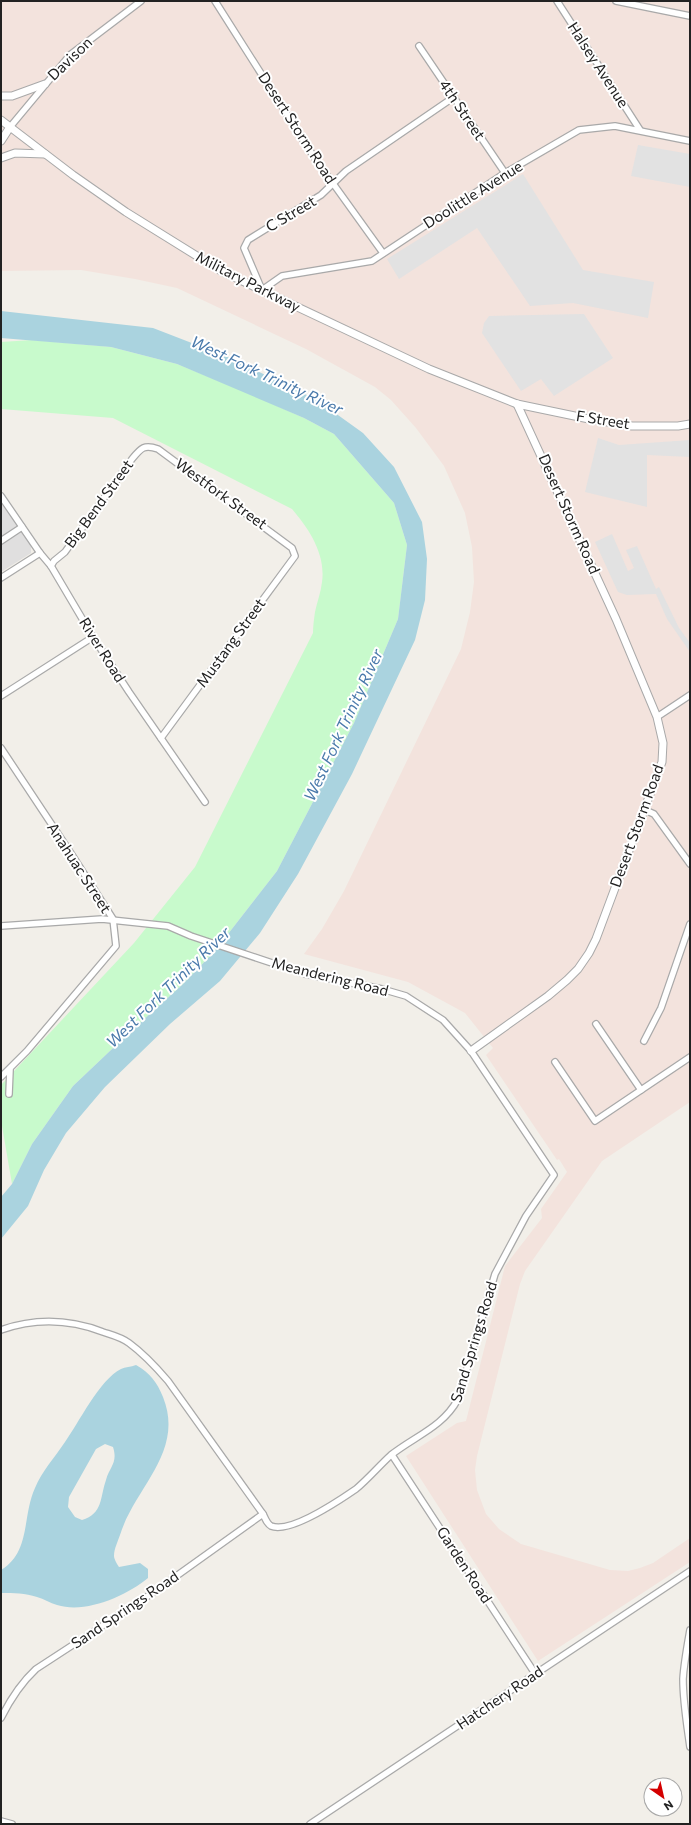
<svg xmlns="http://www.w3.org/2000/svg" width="691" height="1825" font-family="Commissioner,sans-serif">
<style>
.residential{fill:#e0dfdf}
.military{fill:#f3e3dd}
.park{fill:#c8facc}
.parking{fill:#e2e2e2}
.water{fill:#aad3df;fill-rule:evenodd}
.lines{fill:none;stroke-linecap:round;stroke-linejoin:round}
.minor-casing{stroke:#a9a9a9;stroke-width:8}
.tertiary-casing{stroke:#a9a9a9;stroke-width:9}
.minor{stroke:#fff;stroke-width:5.5}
.tertiary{stroke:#fff;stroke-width:7}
.labels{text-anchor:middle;stroke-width:4;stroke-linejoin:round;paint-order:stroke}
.street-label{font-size:15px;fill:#222;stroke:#fff}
.water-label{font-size:16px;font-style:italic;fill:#4a7aab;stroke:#fff}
</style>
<rect width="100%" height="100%" fill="#f2efe9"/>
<path class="residential" d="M1,501L31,545V553L1,572Z"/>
<path class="military" d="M1,1H690V1102L602,1161L525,1271L520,1284L477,1456L475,1470L477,1490L486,1514L499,1529L521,1544L610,1570L628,1571L640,1568L653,1563L690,1538V1562L538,1661L406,1456L457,1423L466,1421L505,1266L542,1218L541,1209L567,1172L559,1159L557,1160L486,1055L493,1048L465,1013L408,982L304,954L322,929L344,891L461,649L470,612L474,582L472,547L465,513L444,466L416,428L391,400L375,387L306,349L177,288L135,279L81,270L1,271Z"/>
<path class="park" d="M32,340L111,347L177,364L248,393L304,418L334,434L394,503L407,545L398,619L354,723L277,871L214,952L182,985L130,1032L73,1086L32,1144L12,1184L1,1120V1085L134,943L195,867L313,633C313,626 314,619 315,612C317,602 321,592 322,582C326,554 309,529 292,509L113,418L1,409V342Z"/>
<g class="parking">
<path d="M638,145L690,154V187L631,176Z"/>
<path d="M523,174L583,270L654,282L648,318L573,303L530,306L477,228L399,279L387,259Z"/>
<path d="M584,314L613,358L554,396L541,379L521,391L482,333L484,323L489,316Z"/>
<path d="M598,438L619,445L690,440V457L647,455V507L585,492Z"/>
<path d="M612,534L628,571L634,568L626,550L637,546L656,589L659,587L679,628L690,643V652L667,619L656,594L627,595L618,592L595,542Z"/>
</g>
<g class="water">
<path d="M1,311L153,328L228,357L317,400L363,433L394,467L422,522L427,559L425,600L415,640L352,774L298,874L260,933L220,981L170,1024L105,1087L66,1133L44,1170L28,1206L1,1239V1197L12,1184L32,1144L73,1086L130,1032L182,985L214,952L277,871L354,723L398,619L407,545L394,503L334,434L304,418L177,364L111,347L1,338Z"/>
<path d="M136,1365C150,1373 157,1382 163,1397C185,1452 135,1487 120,1535C118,1541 114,1549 114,1556C114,1559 117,1564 119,1567L140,1563L148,1569V1578C126,1596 86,1614 57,1605C50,1603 44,1599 37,1597C25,1593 14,1593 1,1593V1570C31,1552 22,1516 35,1488C42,1471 55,1457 65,1442C78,1424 100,1379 121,1369C125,1367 131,1367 136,1365ZM105,1444L113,1447C118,1463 110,1466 106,1480C100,1497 103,1514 82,1520L75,1517L68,1507L69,1497L96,1449Z"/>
</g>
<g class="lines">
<defs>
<g id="minor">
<path d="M215,1L314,157L383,253"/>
<path d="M557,1L640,130"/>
<path d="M616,1L690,16"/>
<path d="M419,46L505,173"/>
<path d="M454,97L346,171L321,195L248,240L244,248L262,290L282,276L372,261L505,173L579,130L615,126L690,141"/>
<path d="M10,127L70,55L141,1"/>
<path d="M1,496L40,553L51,566L93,637L129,692L205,802"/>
<path d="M1,541L22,527"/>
<path d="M51,566L54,561L65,552L132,459C141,448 144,444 158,449L292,548L295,556L161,738"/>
<path d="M1,578L40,553"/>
<path d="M1,696L93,637"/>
<path d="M657,717L690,695"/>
<path d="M1,748L72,855L113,919L116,946L27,1051L1,1077"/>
<path d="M645,810L654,814L690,864"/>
<path d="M1,926L102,919L168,926L191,936L305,974L382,989L406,996L443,1020L471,1051L554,1175L526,1216L495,1274L458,1399C443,1427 415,1436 391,1455C379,1466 368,1479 356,1489C340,1500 290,1534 271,1526C267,1524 265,1518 263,1514L168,1381C156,1367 144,1354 129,1343C121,1337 112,1335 103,1332C69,1319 35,1318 1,1330"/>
<path d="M596,1024L641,1090"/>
<path d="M644,1041L661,1008L690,924"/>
<path d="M555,1062L595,1121L690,1057"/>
<path d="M9,1094L10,1070"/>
<path d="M392,1455L536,1675"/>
<path d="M690,1630C687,1647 684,1663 683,1679C683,1702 687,1725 690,1747"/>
<path d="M1,1718C10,1700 21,1683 36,1669L154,1592L263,1514"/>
<path d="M1,1821L12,1824"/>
<path d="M310,1824L690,1571"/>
</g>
<g id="tertiary">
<path d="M1,96H12L45,84"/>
<path d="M1,120L73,175L126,212L221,271L429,369L517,404L589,419L632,426H678L690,424"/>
<path d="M1,141L10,127"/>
<path d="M1,158L15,153L45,154"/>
<path d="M471,1051L548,996L567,980L578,969L589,953L596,939L662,762L663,743L657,717L616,619L517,404"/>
</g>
</defs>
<use href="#minor" class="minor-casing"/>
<use href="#tertiary" class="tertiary-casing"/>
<use href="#minor" class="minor"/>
<use href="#tertiary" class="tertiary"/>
</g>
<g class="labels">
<g class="street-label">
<text transform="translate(70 59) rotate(-44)" y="5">Davison</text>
<text transform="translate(598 65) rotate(57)" y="5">Halsey Avenue</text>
<text transform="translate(462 110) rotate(56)" y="5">4th Street</text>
<text transform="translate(297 128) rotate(57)" y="5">Desert Storm Road</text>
<text transform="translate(473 195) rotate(-32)" y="5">Doolittle Avenue</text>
<text transform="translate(291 214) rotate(-31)" y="5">C Street</text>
<text transform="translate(248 282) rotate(27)" y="5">Military Parkway</text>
<text transform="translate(603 420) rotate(9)" y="5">F Street</text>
<text transform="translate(221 494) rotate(36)" y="5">Westfork Street</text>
<text transform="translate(99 504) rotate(-54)" y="5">Big Bend Street</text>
<text transform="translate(569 514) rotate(66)" y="5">Desert Storm Road</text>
<text transform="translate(231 643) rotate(-54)" y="5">Mustang Street</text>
<text transform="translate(102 650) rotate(58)" y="5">River Road</text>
<text transform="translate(637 826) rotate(-70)" y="5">Desert Storm Road</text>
<text transform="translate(79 868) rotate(57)" y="5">Anahuac Street</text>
<text transform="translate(330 977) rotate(14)" y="5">Meandering Road</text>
<text transform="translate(474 1342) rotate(-73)" y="5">Sand Springs Road</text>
<text transform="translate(464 1565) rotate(57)" y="5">Garden Road</text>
<text transform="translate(125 1610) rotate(-34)" y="5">Sand Springs Road</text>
<text transform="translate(500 1698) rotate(-34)" y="5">Hatchery Road</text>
</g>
<g class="water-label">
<text transform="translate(267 375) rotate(25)" y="6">West Fork Trinity River</text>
<text transform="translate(343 725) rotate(-65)" y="6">West Fork Trinity River</text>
<text transform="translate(168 987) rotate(-44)" y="6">West Fork Trinity River</text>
</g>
</g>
<rect width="691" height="1825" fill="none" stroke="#222222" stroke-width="4"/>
<g transform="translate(663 1797) rotate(146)"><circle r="19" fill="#ffffff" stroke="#a7a7a7"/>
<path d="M0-3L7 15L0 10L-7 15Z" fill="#d40000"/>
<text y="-6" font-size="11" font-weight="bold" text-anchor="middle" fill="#222222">N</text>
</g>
</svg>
